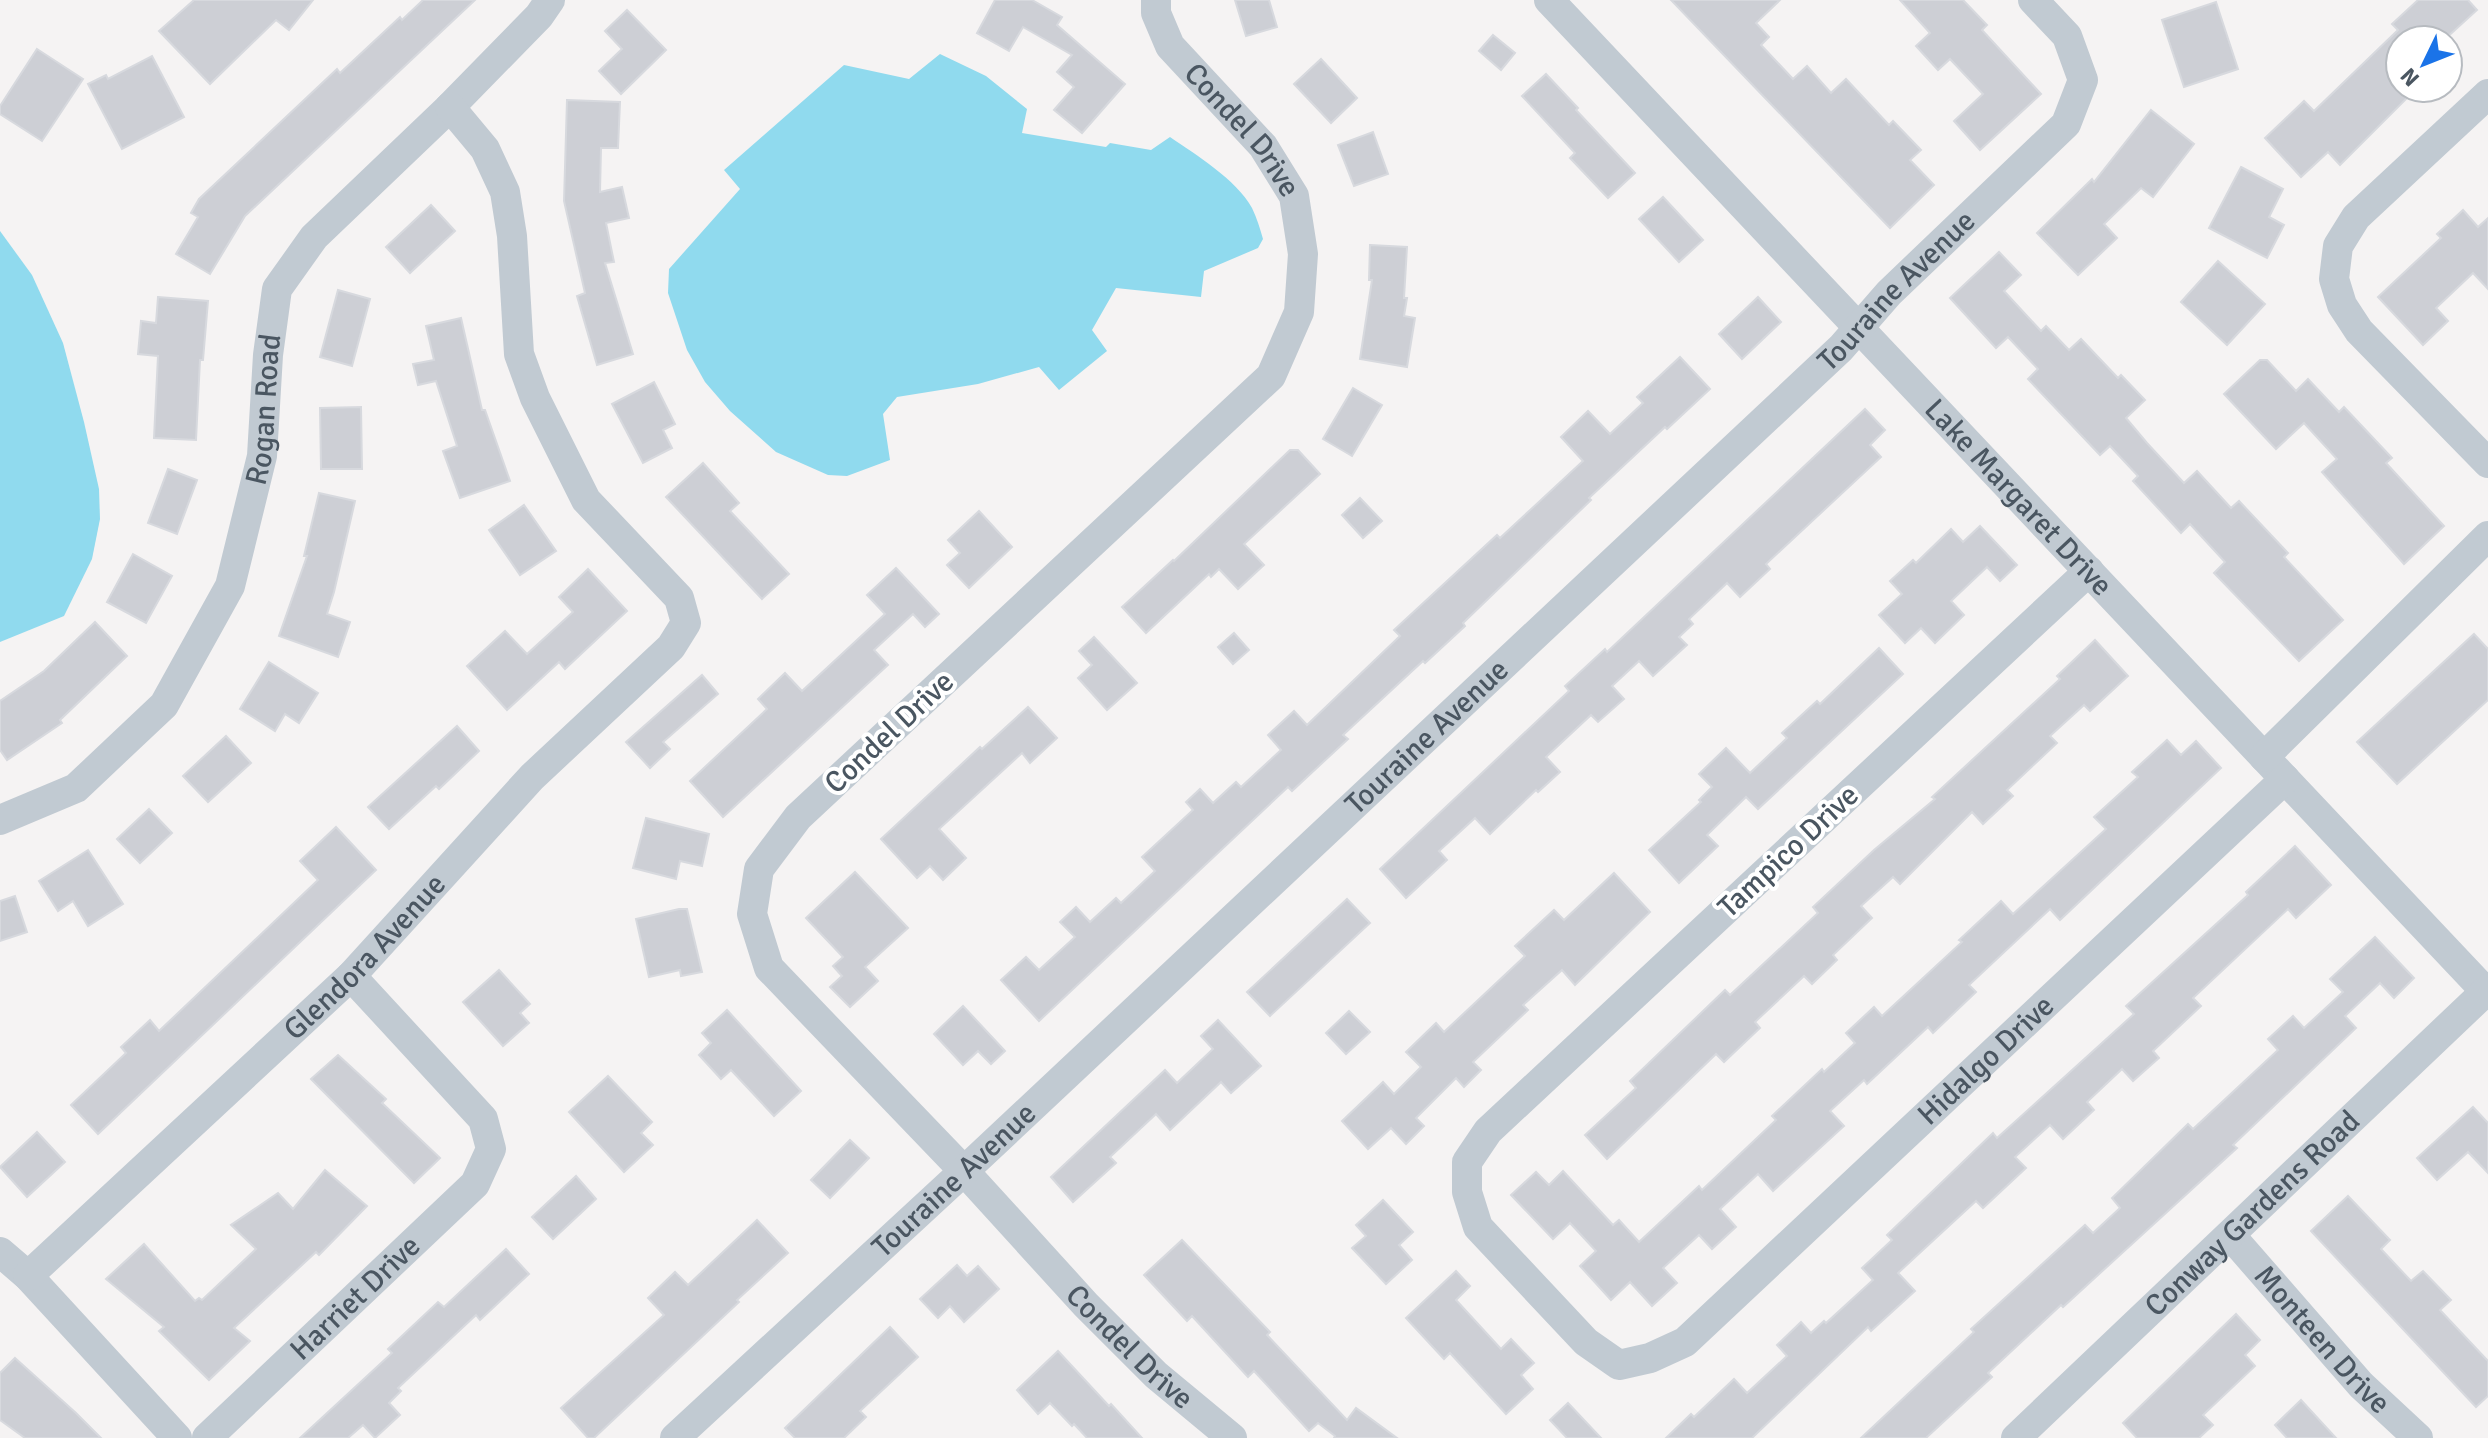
<svg xmlns="http://www.w3.org/2000/svg" width="2488" height="1438" font-family="Signika,sans-serif">
<style>
.water{fill:#90daee}
.building{fill:#cdcfd5;stroke:#d7d9de;stroke-width:2}
.lines{fill:none;stroke-linecap:round;stroke-linejoin:round}
.minor{stroke:#c1cad2;stroke-width:30}
.labels{text-anchor:middle;stroke-width:8;stroke-linejoin:round;paint-order:stroke}
.street-label{font-size:30px;fill:#4a5661;stroke:#fff}
</style>
<rect width="100%" height="100%" fill="#f5f3f3"/>
<g class="water">
<path d="M940,54L986,76L1027,109L1022,133L1106,147L1110,143L1151,150L1170,137C1196,155 1236,179 1252,208C1257,218 1260,229 1263,239L1258,248L1204,271L1201,297L1116,288L1092,330L1107,351L1059,390L1039,367L978,384L897,397L883,414L890,460L847,476L828,475L776,452L730,411L705,382L687,350L668,293L669,269L740,189L724,170L844,65L909,79Z"/>
<path d="M0,231L32,275L63,343L84,422L99,489L100,519L92,559L64,616L0,642Z"/>
</g>
<g class="building">
<path d="M194,0H313L289,30L276,20L210,84L159,31Z"/>
<path d="M423,0H475L245,216L210,274L176,254L198,217L191,213L199,199L337,69L340,73L400,17L402,20Z"/>
<path d="M995,0H1032L1062,17L1057,25L1125,84L1082,133L1054,110L1074,87L1057,72L1072,55L1023,27L1009,51L977,33Z"/>
<path d="M1235,0H1269L1277,27L1246,36Z"/>
<path d="M1671,0H1780L1756,23L1769,37L1761,45L1793,79L1807,66L1831,93L1846,79L1889,125L1893,121L1921,150L1910,160L1934,185L1890,228Z"/>
<path d="M1900,0H1963L1987,25L1982,30L2041,94L1980,150L1954,121L1983,94L1950,59L1938,70L1916,46L1930,33Z"/>
<path d="M2418,0H2468L2477,10L2444,40H2400V88H2417L2340,165L2328,152L2301,177L2265,138L2304,101L2314,111L2398,30L2392,24Z"/>
<path d="M2216,2L2238,69L2184,87L2162,20Z"/>
<path d="M627,10L666,50L621,94L599,71L622,49L605,31Z"/>
<path d="M1493,35L1515,53L1501,70L1479,51Z"/>
<path d="M37,49L83,79L42,141L0,114V106Z"/>
<path d="M152,56L184,117L122,149L88,84L106,75L108,79Z"/>
<path d="M1321,59L1357,98L1331,123L1294,84Z"/>
<path d="M1546,74L1578,108L1576,110L1635,173L1608,198L1570,158L1575,153L1522,96Z"/>
<path d="M567,100L620,102L618,148H601L600,192L622,187L629,218L606,223L614,262L605,263L633,354L597,365L577,296L585,293L564,201Z"/>
<path d="M2151,110L2194,144L2153,197L2141,188L2104,224L2117,238L2078,275L2037,233L2092,179L2094,182Z"/>
<path d="M1373,132L1388,174L1354,186L1338,145Z"/>
<path d="M2241,167L2283,189L2269,217L2284,225L2267,258L2209,228Z"/>
<path d="M1663,197L1703,240L1679,262L1639,219Z"/>
<path d="M431,205L455,231L410,273L386,247Z"/>
<path d="M2463,210L2478,227L2488,218V289L2473,273L2436,308L2448,321L2423,345L2378,297L2441,238L2437,234Z"/>
<path d="M1370,245L1407,247L1404,298H1407L1404,316L1415,318L1407,367L1360,359L1372,280H1369Z"/>
<path d="M1999,252L2021,275L2004,291L2041,331L2046,326L2069,350L2081,339L2118,378L2121,375L2145,400L2126,418L2147,443L2184,483L2197,471L2231,508L2239,501L2288,553L2284,557L2343,620L2299,661L2214,573L2225,562L2190,524L2181,533L2133,481L2138,476L2110,446L2100,455L2028,379L2038,369L2008,337L1996,348L1950,298Z"/>
<path d="M2218,261L2265,304L2227,345L2181,302Z"/>
<path d="M338,290L370,299L352,366L320,357Z"/>
<path d="M158,297L208,301L203,360H200L196,440L154,438L158,356L138,354L141,321L156,323Z"/>
<path d="M1758,297L1781,322L1742,359L1719,334Z"/>
<path d="M461,318L482,410H485L510,481L460,498L443,451L457,446L436,381L418,385L413,364L434,360L426,326Z"/>
<path d="M1680,357L1710,389L1667,429L1665,427L1589,498L1591,500L1463,623L1465,626L1425,663L1423,661L1343,735L1348,739L1292,791L1288,787L1039,1021L1001,980L1026,957L1039,970L1075,937L1060,922L1076,907L1090,922L1116,898L1121,903L1155,871L1142,857L1193,810L1186,802L1200,789L1213,803L1236,782L1241,787L1281,750L1268,735L1294,711L1307,725L1400,636L1394,630L1497,535L1500,538L1583,461L1561,437L1588,411L1610,434L1643,403L1637,397Z"/>
<path d="M2260,360H2267L2296,391L2308,379L2339,412L2344,407L2392,458L2386,463L2444,526L2404,564L2322,472L2337,459L2304,423L2276,449L2224,394Z"/>
<path d="M654,382L675,424L663,430L672,448L643,463L612,404Z"/>
<path d="M1353,388L1382,405L1352,456L1323,439Z"/>
<path d="M361,407L362,469H321L320,408Z"/>
<path d="M1865,409L1885,430L1870,445L1881,457L1766,564L1770,569L1740,597L1727,583L1689,619L1693,624L1679,637L1687,645L1653,676L1639,661L1612,686L1624,699L1598,722L1591,715L1546,757L1560,772L1538,792L1536,790L1490,834L1475,818L1439,851L1447,860L1406,898L1380,869L1569,691L1565,686L1605,649L1607,652Z"/>
<path d="M1290,450H1298L1320,474L1244,544L1264,565L1238,589L1219,569L1211,577L1209,574L1146,633L1122,607L1173,560L1174,561Z"/>
<path d="M703,463L739,503L730,511L789,574L762,599L666,497Z"/>
<path d="M168,469L197,480L177,534L148,523Z"/>
<path d="M319,493L355,501L334,592L327,614L350,622L338,657L279,636L307,556H304Z"/>
<path d="M1360,498L1382,521L1363,538L1342,515Z"/>
<path d="M524,505L556,551L520,575L489,530Z"/>
<path d="M979,511L1012,547L969,588L947,565L960,553L948,540Z"/>
<path d="M1980,526L2017,565L2000,581L1987,567L1951,601L1964,615L1935,643L1921,628L1905,643L1879,615L1902,594L1890,581L1913,560L1916,563L1951,529L1963,542Z"/>
<path d="M133,554L172,576L146,623L107,602Z"/>
<path d="M896,568L939,614L925,627L913,614L874,650L888,665L723,817L690,781L767,709L758,699L785,673L802,691L885,614L867,595Z"/>
<path d="M588,569L627,611L565,669L559,662L507,710L467,666L505,631L527,654L573,612L559,597Z"/>
<path d="M95,622L127,656L60,720L62,723L7,760L0,750V701L44,671Z"/>
<path d="M1234,633L1249,650L1233,664L1218,647Z"/>
<path d="M2474,634L2488,649V700L2397,784L2357,742Z"/>
<path d="M1094,637L1137,683L1107,710L1078,678L1092,665L1079,651Z"/>
<path d="M2095,640L2128,676L2090,711L2084,705L2050,736L2057,743L2007,790L2013,796L1983,824L1972,812L1900,884L1893,877L1861,906L1872,918L1833,955L1837,960L1812,984L1804,976L1755,1022L1760,1028L1724,1062L1716,1054L1607,1159L1585,1135L1636,1088L1630,1081L1725,990L1730,995L1818,913L1813,907L1874,850L1935,799L1932,797L2060,679L2057,676Z"/>
<path d="M1879,648L1903,674L1758,809L1746,797L1707,835L1718,846L1679,883L1649,850L1701,802L1699,800L1712,787L1699,774L1726,748L1750,773L1787,738L1782,733L1817,701L1820,704Z"/>
<path d="M269,662L318,693L299,723L285,714L275,731L240,709Z"/>
<path d="M702,675L718,694L663,742L670,749L650,768L626,742Z"/>
<path d="M1028,707L1057,738L1030,763L1022,753L939,829L966,858L943,880L930,866L917,878L881,839L980,747L982,749Z"/>
<path d="M457,726L479,751L439,789L436,786L389,829L368,807Z"/>
<path d="M226,736L251,763L208,802L183,776Z"/>
<path d="M2167,740L2181,755L2196,741L2221,768L2060,920L2050,909L1969,985L1976,992L1933,1033L1928,1027L1867,1084L1864,1080L1830,1111L1844,1126L1773,1191L1758,1174L1720,1209L1736,1227L1712,1249L1699,1235L1663,1268L1677,1283L1652,1306L1630,1282L1611,1300L1580,1266L1596,1251L1570,1223L1553,1239L1511,1195L1536,1172L1549,1185L1563,1171L1613,1225L1619,1220L1639,1242L1699,1186L1702,1190L1776,1120L1772,1116L1822,1069L1824,1072L1855,1043L1846,1033L1874,1007L1882,1016L1962,942L1959,940L2001,901L2013,914L2106,829L2094,817L2138,777L2132,772Z"/>
<path d="M149,809L172,833L140,863L117,839Z"/>
<path d="M646,818L709,834L702,866L680,861L676,879L633,868Z"/>
<path d="M336,827L376,870L98,1134L71,1105L126,1053L121,1047L150,1020L159,1031L318,880L300,861Z"/>
<path d="M2295,846L2331,885L2296,918L2288,909L2193,998L2201,1006L2153,1051L2159,1058L2133,1081L2122,1069L2087,1102L2094,1110L2063,1139L2050,1125L2015,1157L2026,1168L1983,1208L1976,1201L1898,1273L1915,1291L1871,1331L1868,1327L1752,1438H1666L1691,1414L1694,1417L1734,1379L1747,1393L1787,1356L1777,1345L1801,1322L1811,1333L1824,1321L1826,1323L1873,1280L1862,1268L1892,1240L1887,1235L1993,1133L1997,1138L2134,1014L2126,1006L2248,895L2246,892Z"/>
<path d="M88,850L123,904L88,926L73,901L58,911L39,881Z"/>
<path d="M855,872L908,928L865,967L878,981L850,1007L830,987L842,976L833,966L843,957L806,918Z"/>
<path d="M1614,873L1650,912L1575,985L1562,970L1523,1005L1528,1010L1473,1062L1481,1070L1464,1087L1456,1078L1416,1118L1424,1126L1406,1144L1391,1128L1368,1149L1342,1121L1383,1082L1394,1094L1421,1067L1406,1052L1436,1023L1444,1032L1525,956L1515,946L1554,910L1564,920Z"/>
<path d="M15,896L27,932L0,941V901Z"/>
<path d="M1347,899L1370,923L1270,1016L1247,992Z"/>
<path d="M679,909H687L702,972L681,976L680,970L649,977L636,919Z"/>
<path d="M2375,937L2414,978L2394,998L2380,983L2345,1016L2356,1028L2233,1145L2237,1148L2063,1307L2061,1305L1988,1373L1992,1377L1926,1438H1861L1974,1332L1971,1329L2085,1225L2093,1233L2120,1208L2112,1198L2188,1124L2193,1129L2278,1050L2268,1039L2293,1016L2304,1028L2343,992L2330,979Z"/>
<path d="M499,970L530,1004L520,1013L529,1023L503,1046L463,1002Z"/>
<path d="M963,1006L1005,1051L991,1064L978,1051L963,1065L934,1034Z"/>
<path d="M727,1010L801,1091L774,1116L731,1070L721,1079L699,1055L711,1043L702,1033Z"/>
<path d="M1349,1011L1370,1032L1346,1054L1326,1033Z"/>
<path d="M1218,1020L1261,1066L1231,1093L1221,1082L1170,1130L1156,1114L1110,1157L1116,1163L1073,1202L1051,1177L1165,1070L1177,1083L1213,1049L1201,1036Z"/>
<path d="M338,1055L386,1099L382,1103L440,1158L414,1183L311,1079Z"/>
<path d="M608,1076L652,1122L641,1133L653,1145L624,1172L569,1112Z"/>
<path d="M2473,1107L2488,1123V1173L2468,1152L2437,1180L2417,1158Z"/>
<path d="M37,1132L65,1162L27,1197L0,1167Z"/>
<path d="M850,1140L869,1158L830,1198L811,1180Z"/>
<path d="M325,1170L367,1206L319,1255L316,1252L234,1328L250,1341L209,1380L159,1331L164,1327L106,1279L144,1244L195,1301L199,1298L202,1300L256,1249L231,1225L278,1193L293,1209Z"/>
<path d="M576,1176L596,1199L553,1239L532,1217Z"/>
<path d="M2348,1196L2390,1240L2381,1249L2411,1281L2423,1271L2451,1300L2440,1310L2488,1361V1396L2476,1407L2311,1231Z"/>
<path d="M1383,1200L1413,1232L1399,1245L1412,1260L1386,1284L1352,1248L1366,1236L1356,1225Z"/>
<path d="M757,1220L788,1253L737,1300L739,1302L594,1438H588L561,1408L664,1315L648,1298L675,1272L688,1285Z"/>
<path d="M1182,1240L1270,1332L1267,1335L1347,1420L1356,1408L1397,1438H1334L1335,1436L1318,1423L1309,1431L1254,1371L1248,1377L1192,1316L1187,1321L1144,1275Z"/>
<path d="M506,1249L529,1274L480,1320L476,1315L398,1388L401,1391L389,1403L400,1415L375,1438L363,1425L348,1438H300L392,1353L388,1349L438,1302L444,1307Z"/>
<path d="M957,1265L967,1276L978,1266L999,1289L964,1322L950,1306L938,1318L920,1299Z"/>
<path d="M1456,1271L1470,1286L1456,1300L1501,1349L1511,1339L1534,1363L1521,1375L1533,1389L1506,1414L1450,1353L1444,1359L1406,1318Z"/>
<path d="M2236,1314L2260,1340L2245,1355L2255,1366L2203,1415L2213,1425L2199,1438H2137L2123,1423Z"/>
<path d="M890,1327L918,1357L860,1411L866,1417L844,1438H795L785,1428Z"/>
<path d="M1058,1351L1109,1406L1111,1404L1142,1438H1087L1074,1424L1072,1426L1050,1403L1038,1414L1017,1390Z"/>
<path d="M15,1358L76,1413L101,1438H25L0,1420V1373Z"/>
<path d="M2301,1400L2336,1438H2287L2275,1425Z"/>
<path d="M1568,1403L1601,1438H1567L1550,1420Z"/>
</g>
<g class="lines">
<g class="minor">
<path id="s1" d="M1156,0V13L1170,46L1263,146L1294,196L1303,254L1299,312L1271,376L798,817L759,869L752,914L769,968L964,1171L1086,1305L1156,1375L1232,1438"/>
<path id="s2" d="M1549,0L2488,994"/>
<path d="M2488,94L2356,217L2338,246L2334,279L2342,305L2359,331L2488,463"/>
<path id="s3" d="M2089,571L1488,1131L1467,1162V1192L1478,1227L1586,1342L1619,1365L1650,1358L1685,1342L2285,779"/>
<path d="M2264,757L2488,536"/>
<path id="s4" d="M0,820L76,788L164,705L230,586L262,456L268,355L277,289L314,237L450,107L539,16L550,0"/>
<path id="s5" d="M2231,1236L2361,1385L2418,1438"/>
<path d="M0,1252L28,1276L177,1438"/>
<path id="s6" d="M28,1276L351,976L532,777L671,647L686,623L679,598L586,500L535,398L519,354L512,236L505,192L485,149L450,107"/>
<path id="s7" d="M207,1438L475,1184L491,1149L483,1119L351,976"/>
<path id="s8" d="M675,1438L964,1171L1841,348L1889,293L2066,124L2083,80L2067,36L2033,0"/>
<path id="s9" d="M2016,1438L2488,989"/>
</g>
</g>
<g class="labels">
<g class="street-label">
<text dy="10" stroke="none"><textPath href="#s1" startOffset="160">Condel Drive</textPath></text>
<text dy="10" stroke="none"><textPath href="#s8" startOffset="1676">Touraine Avenue</textPath></text>
<text dy="10" stroke="none"><textPath href="#s4" startOffset="520">Rogan Road</textPath></text>
<text dy="10" stroke="none"><textPath href="#s2" startOffset="684">Lake Margaret Drive</textPath></text>
<text transform="translate(889 732) rotate(-43)" y="10">Condel Drive</text>
<text dy="10" stroke="none"><textPath href="#s8" startOffset="1028">Touraine Avenue</textPath></text>
<text transform="translate(1788 851) rotate(-43)" y="10">Tampico Drive</text>
<text dy="10" stroke="none"><textPath href="#s6" startOffset="464">Glendora Avenue</textPath></text>
<text dy="10" stroke="none"><textPath href="#s3" startOffset="1606">Hidalgo Drive</textPath></text>
<text dy="10" stroke="none"><textPath href="#s8" startOffset="380">Touraine Avenue</textPath></text>
<text dy="10" stroke="none"><textPath href="#s9" startOffset="326">Conway Gardens Road</textPath></text>
<text dy="10" stroke="none"><textPath href="#s7" startOffset="204">Harriet Drive</textPath></text>
<text dy="10" stroke="none"><textPath href="#s5" startOffset="138">Monteen Drive</textPath></text>
<text dy="10" stroke="none"><textPath href="#s1" startOffset="1768">Condel Drive</textPath></text>
</g>
</g>
<g transform="translate(2424 64) rotate(227)"><circle r="38" fill="#ffffff" stroke="#b7bbc0" stroke-width="2"/>
<path d="M0-6L14 30L0 20L-14 30Z" fill="#1a73e8"/>
<text y="-12" font-size="22" font-weight="bold" text-anchor="middle" fill="#4a5661">N</text>
</g>
</svg>
